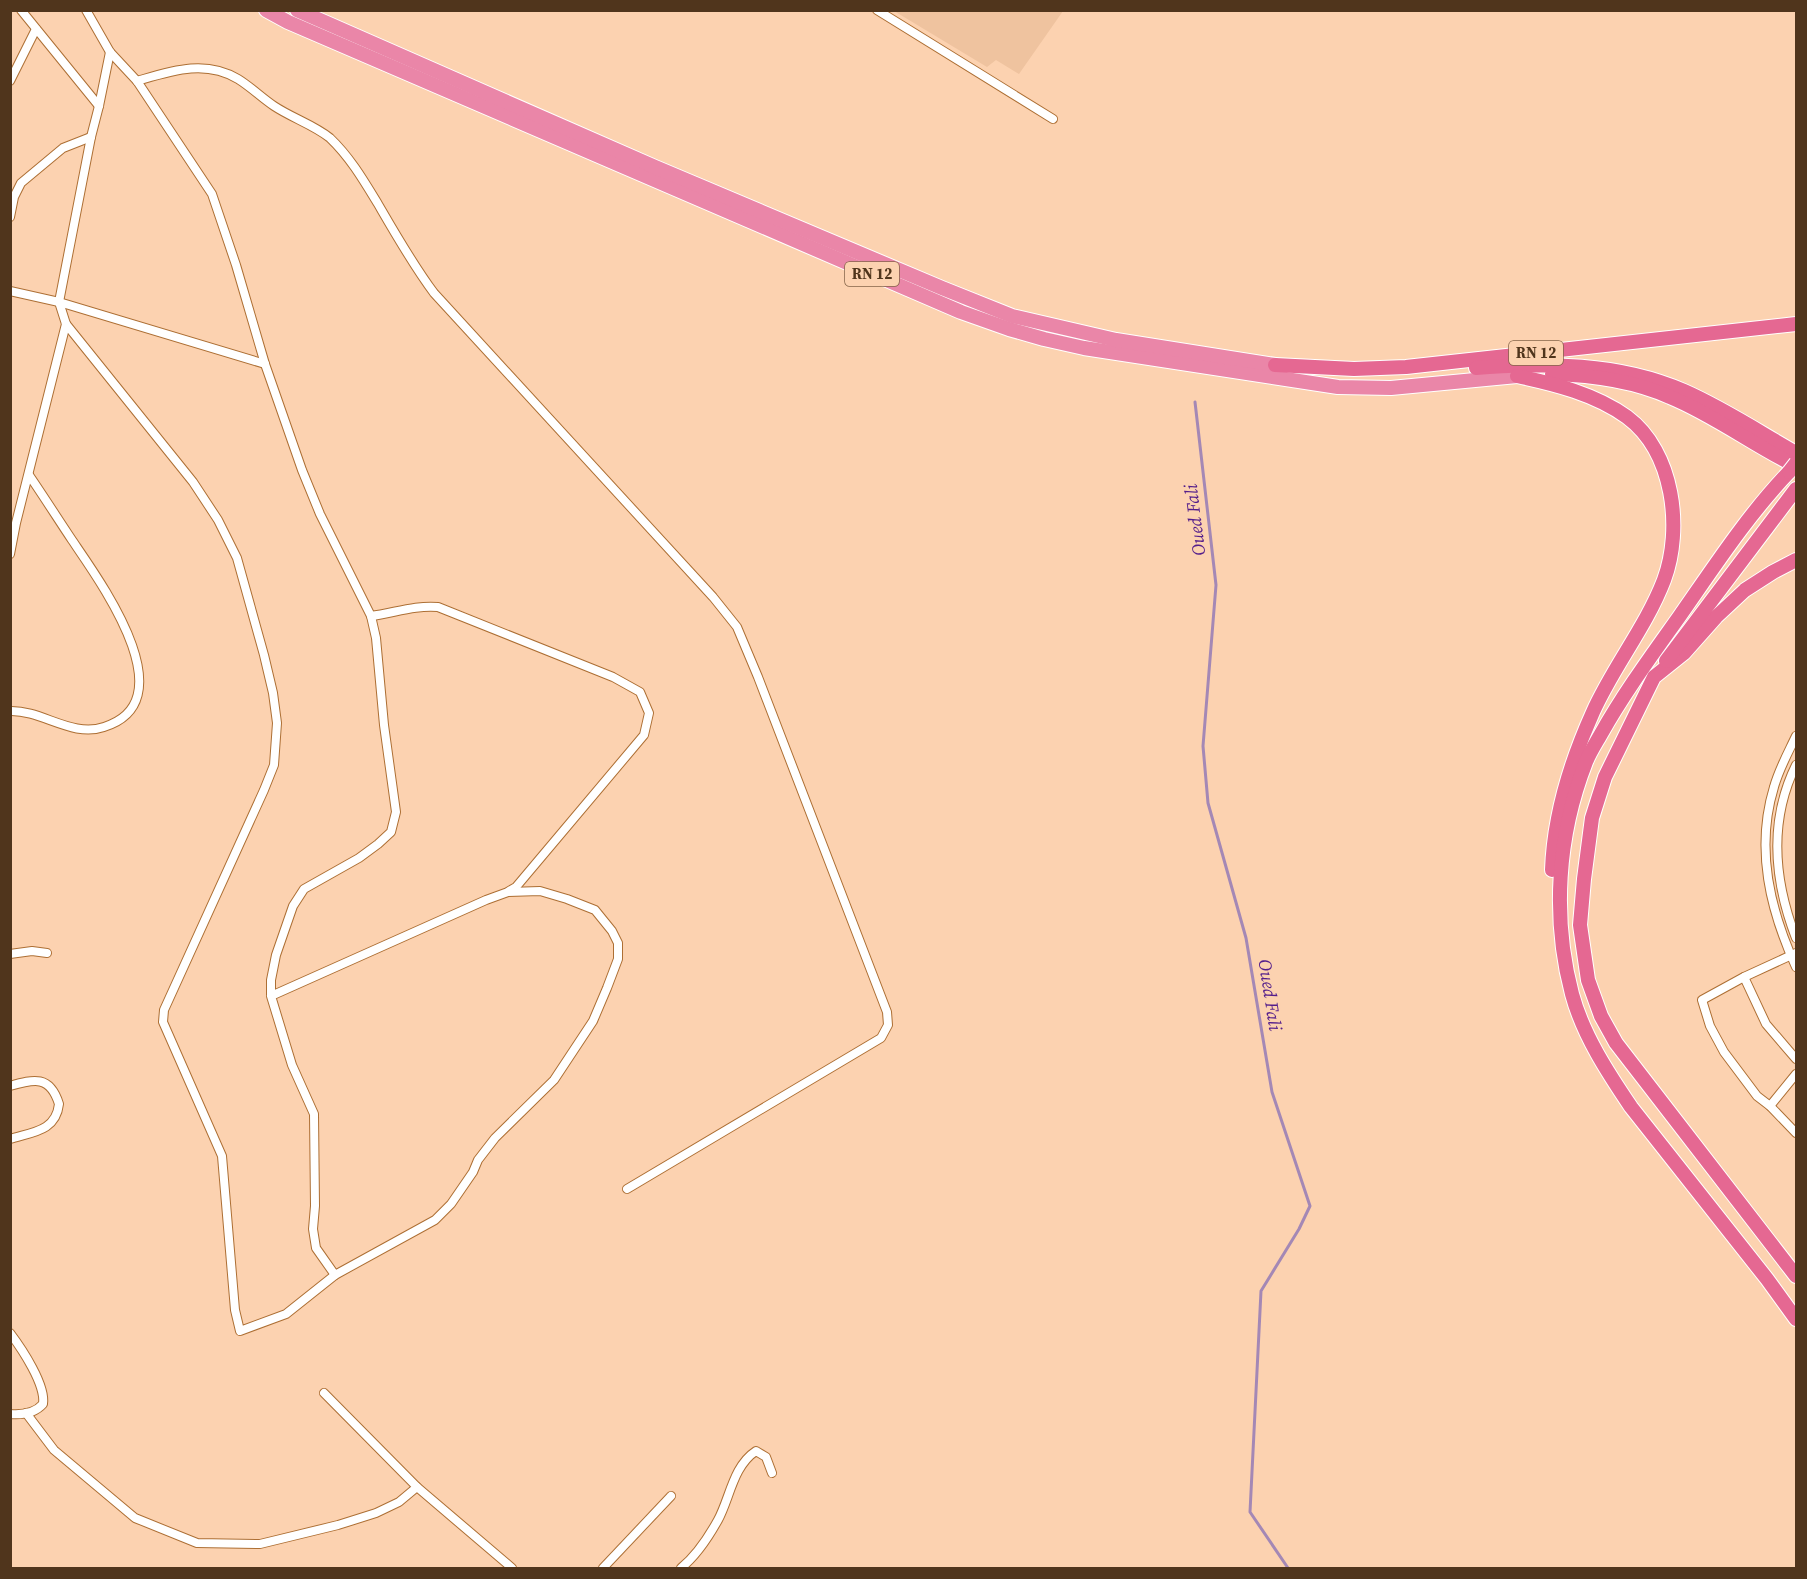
<svg xmlns="http://www.w3.org/2000/svg" width="1807" height="1579" font-family="'Source Serif 4',serif">
<style>
.built{fill:#efc39f}
.lines{fill:none;stroke-linecap:round;stroke-linejoin:round}
.stream{stroke:#a488b5;stroke-width:3}
.minor-casing{stroke:#ad6f34;stroke-width:10}
.trunk-casing{stroke:#fff;stroke-width:16}
.motorway-casing{stroke:#fff;stroke-width:16}
.minor{stroke:#fff;stroke-width:8}
.trunk{stroke:#ea86a8;stroke-width:14}
.motorway{stroke:#e56892;stroke-width:14}
.motorway-bridge-casing{stroke:#fff;stroke-width:16;stroke-linecap:butt}
.motorway-bridge{stroke:#e56892;stroke-width:14}
.labels{text-anchor:middle;stroke-width:5;stroke-linejoin:round;paint-order:stroke}
.shield{fill:#fcd2b0;stroke:#846448;stroke-width:1.5}
.shield-label{font-size:15px;font-weight:bold;fill:#50351c}
.water-label{font-size:18px;font-style:italic;fill:#541e8b;stroke:#fcd2b0}
</style>
<rect width="100%" height="100%" fill="#fcd2b0"/>
<path class="built" d="M894,11H1063L1019,74L996,60L987,67Z"/>
<g class="lines">
<path class="stream" d="M1195,402L1216,585L1203,746L1208,803L1246,938L1272,1092L1310,1206L1299,1229L1261,1291L1250,1512L1288,1568"/>
<defs>
<g id="minor">
<path d="M21,10L99,106"/>
<path d="M86,10L110,52L137,81L212,194L236,265L265,364L302,470L320,514L371,616L376,638L384,725L396,812L391,832L378,844L359,858L304,889L293,906L276,955L271,980V996L292,1065L314,1114L315,1206L313,1229L316,1248L335,1275L435,1220L451,1204L473,1172L478,1160L495,1138L554,1080L593,1021L607,988L618,959V943L612,931L595,910L567,899L540,891L508,892L486,900L271,996"/>
<path d="M877,10L1053,119"/>
<path d="M10,81L36,29"/>
<path d="M137,81C171,71 205,59 238,79C251,87 262,98 274,106C292,118 314,125 330,138C350,157 364,181 378,204C396,235 413,265 434,293L713,597L737,627L758,677L887,1012L888,1025L881,1038L627,1189"/>
<path d="M10,217L14,197L21,183L63,148L91,137"/>
<path d="M10,291L59,302L265,364"/>
<path d="M66,324L193,482L218,520L237,558L264,655L273,693L277,723L274,765L264,790L164,1010L163,1022L222,1156L235,1310L240,1331L286,1314L335,1275"/>
<path d="M10,554L16,523L66,324L59,302L91,137L99,106L110,52"/>
<path d="M371,616C394,613 415,605 438,607L613,677L640,692L649,713L644,735L516,887L509,891"/>
<path d="M10,711C42,710 72,738 104,727C188,701 99,580 72,540C58,519 44,497 29,475"/>
<path d="M1796,736C1788,753 1779,769 1774,787C1755,849 1770,910 1796,967"/>
<path d="M1796,765C1768,822 1774,881 1796,938"/>
<path d="M1796,953L1744,977L1702,1000L1710,1026L1724,1052L1757,1096L1770,1106L1796,1133"/>
<path d="M10,954L32,951L47,953"/>
<path d="M1744,977L1766,1024L1796,1059"/>
<path d="M10,1086C34,1079 50,1075 59,1104C56,1131 33,1132 10,1139"/>
<path d="M1770,1106L1796,1074"/>
<path d="M10,1333C22,1349 46,1385 43,1404C35,1413 22,1415 10,1414"/>
<path d="M324,1393L417,1487L512,1568"/>
<path d="M26,1413L54,1450L135,1518L197,1543L260,1544L338,1525L376,1513L399,1502L417,1487"/>
<path d="M603,1568L671,1496"/>
<path d="M681,1568C696,1556 708,1538 718,1520C730,1498 733,1466 756,1451L766,1457L772,1473"/>
</g>
<g id="trunk">
<path d="M266,10L288,22L961,312L1009,329L1044,339L1084,348L1338,387L1391,388L1517,376"/>
<path d="M297,10L655,167L942,288L1012,316L1116,340L1275,365"/>
</g>
<g id="motorway">
<path d="M1275,365L1354,369L1406,367L1796,324"/>
<path d="M1476,368C1547,363 1617,362 1684,391C1723,408 1759,432 1796,453"/>
<path d="M1552,374C1592,375 1634,381 1670,397C1714,415 1753,445 1796,466"/>
<path d="M1517,376C1555,384 1595,394 1627,417C1674,452 1683,529 1664,580C1646,627 1613,667 1593,712C1570,763 1554,814 1552,870"/>
<path d="M1789,472C1747,516 1714,567 1679,617C1652,655 1624,693 1601,734C1596,743 1590,752 1586,762C1557,836 1552,918 1572,994C1583,1035 1608,1073 1631,1107L1767,1279L1796,1319"/>
<path d="M1796,560L1773,572L1745,590L1716,617L1684,653L1654,677L1605,777L1592,818L1584,879L1580,925L1588,980L1601,1016L1616,1043L1796,1276"/>
<path d="M1666,661L1796,489"/>
</g>
</defs>
<use href="#minor" class="minor-casing"/>
<use href="#trunk" class="trunk-casing"/>
<use href="#motorway" class="motorway-casing"/>
<use href="#minor" class="minor"/>
<use href="#trunk" class="trunk"/>
<use href="#motorway" class="motorway"/>
<defs>
<path id="motorway-bridge" d="M1789,472L1796,463"/>
</defs>
<use href="#motorway-bridge" class="motorway-bridge-casing"/>
<use href="#motorway-bridge" class="motorway-bridge"/>
</g>
<g class="labels">
<g class="shield">
<rect x="845" y="262" width="54" height="24" rx="4.5"/>
<rect x="1509" y="341" width="54" height="24" rx="4.5"/>
</g>
<g class="shield-label">
<text x="872" y="279">RN 12</text>
<text x="1536" y="358">RN 12</text>
</g>
<g class="water-label">
<text transform="translate(1195 520) rotate(-97)" y="6">Oued Fali</text>
<text transform="translate(1270 995) rotate(81)" y="6">Oued Fali</text>
</g>
</g>
<rect width="1807" height="1579" fill="none" stroke="#50351c" stroke-width="24"/>
</svg>
